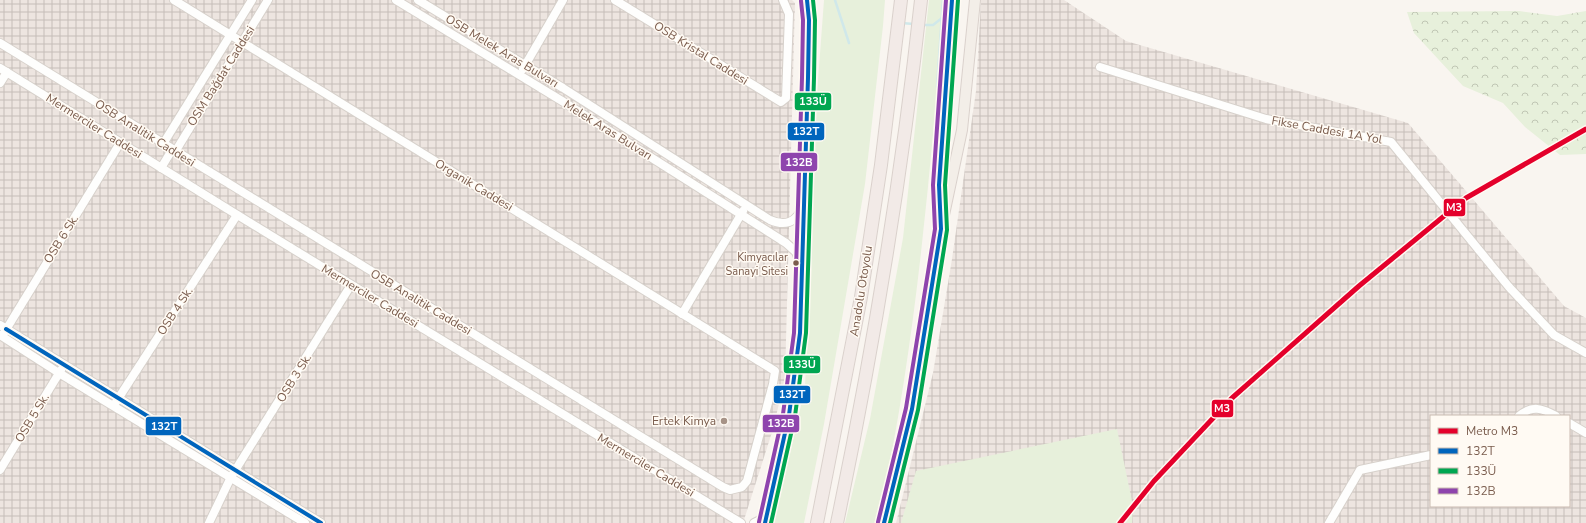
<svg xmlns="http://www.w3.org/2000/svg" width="1586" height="523" font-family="'Nunito Sans',sans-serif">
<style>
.industrial{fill:url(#industrial-grid);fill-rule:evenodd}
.grass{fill:#e7f0db}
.forest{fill:url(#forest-crowns)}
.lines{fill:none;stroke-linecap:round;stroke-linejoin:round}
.stream{stroke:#d0e8ea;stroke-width:2.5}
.minor-casing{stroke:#d7d1cb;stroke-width:10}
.major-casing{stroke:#dad1cc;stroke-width:12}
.highway-casing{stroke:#dad1cc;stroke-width:14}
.minor{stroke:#fefefd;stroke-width:8}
.major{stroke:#f3eee8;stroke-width:10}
.highway{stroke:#f2eae7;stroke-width:12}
.bus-1-casing{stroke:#fffaf3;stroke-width:7}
.bus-2-casing{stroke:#fffaf3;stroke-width:7}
.bus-3-casing{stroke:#fffaf3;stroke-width:7}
.bus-1{stroke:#0065bd;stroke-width:4}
.bus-2{stroke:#00a651;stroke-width:4}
.bus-3{stroke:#8e44ad;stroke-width:4}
.metro-1-casing{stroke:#fffaf3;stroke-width:8}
.metro-1{stroke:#e4002b;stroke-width:5}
.bus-dot{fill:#7a5c4d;stroke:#fffaf3;stroke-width:1.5}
.poi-dot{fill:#a69286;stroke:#fffaf3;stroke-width:1.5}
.labels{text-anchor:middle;stroke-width:3;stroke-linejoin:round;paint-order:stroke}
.bus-label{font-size:11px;fill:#7a5c4d;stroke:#fffaf3;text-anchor:end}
.street-label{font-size:12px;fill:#7a5c4d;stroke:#fffaf3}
.poi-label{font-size:12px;fill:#7a5c4d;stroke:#fffaf3;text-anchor:end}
.line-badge{stroke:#fffaf3;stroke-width:1.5}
.badge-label{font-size:11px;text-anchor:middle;font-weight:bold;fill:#fff}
</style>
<defs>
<pattern id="industrial-grid" width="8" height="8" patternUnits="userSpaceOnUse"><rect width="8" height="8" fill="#ede5e0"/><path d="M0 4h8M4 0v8" fill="none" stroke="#c5bdb8"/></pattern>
<pattern id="forest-crowns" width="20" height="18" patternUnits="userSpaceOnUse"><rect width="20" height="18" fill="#e7f0db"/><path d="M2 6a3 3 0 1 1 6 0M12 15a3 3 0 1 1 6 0" fill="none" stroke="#c0c6b4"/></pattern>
</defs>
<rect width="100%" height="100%" fill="#f9f5f0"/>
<g class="industrial">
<path d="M0,0H792L795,3L785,378L773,429L743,523H0Z"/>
<path d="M981,0H1064L1126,41L1408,123L1564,306L1586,318V523H896L933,373L952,259L976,91ZM1431,416H1569V506H1431Z"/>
</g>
<g class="grass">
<path d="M824,0H885L883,26L865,184L824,424L804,523H774L805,388L817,94Z"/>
<path d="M929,0H945V4C929,177 916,353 877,523H845L870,419L903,238Z"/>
<path d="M1117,429L1133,506L1132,523H901L916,471Z"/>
</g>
<path class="forest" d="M1519,11L1557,16L1586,11V154L1560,155L1525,127L1503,103L1463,86L1414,33L1407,12Z"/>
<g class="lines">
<g class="stream">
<path d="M835,0L849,43"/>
<path d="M901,23L914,24"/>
<path d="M921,25H933L942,18"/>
<path d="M937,87L943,0"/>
</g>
<defs>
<g id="minor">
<path d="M396,0L562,101L786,243L796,252L801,265"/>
<path d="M418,0L563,88L770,220C786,227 796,222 803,207"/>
<path d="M615,0L781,102L786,98L789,14L783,0"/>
<path d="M0,43L723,487L730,490L742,487L747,481L773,384L775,371L174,0"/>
<path d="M1100,67L1266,119L1391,142L1509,287L1554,335L1586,353"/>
<path d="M0,68L226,208L741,523"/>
<path d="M523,69L563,0"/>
<path d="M0,83L7,72"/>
<path d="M163,144L252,0"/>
<path d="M175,152L268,0"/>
<path d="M161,168L172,150"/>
<path d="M682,314L743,211"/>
<path d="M0,325L321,523"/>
<path d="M4,333L120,143"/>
<path d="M0,335L59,373L305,523"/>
<path d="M116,402L237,215"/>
<path d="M1519,416C1532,405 1542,408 1556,416"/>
<path d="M1569,423L1586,433"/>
<path d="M0,470L61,370"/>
<path d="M209,523L231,477L351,285"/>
<path d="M754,523L760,520L766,511"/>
<path d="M1329,523L1360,470L1431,455"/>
</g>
<g id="major">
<path d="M940,213C938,142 947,71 952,0"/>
<path d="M765,523L789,415L800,333L810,0"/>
<path d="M884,523L912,409L941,229L962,130L975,0"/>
</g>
<g id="highway">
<path d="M817,523L861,297L881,165L901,0"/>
<path d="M837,523C873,350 902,176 921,0"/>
</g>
</defs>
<use href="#minor" class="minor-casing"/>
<use href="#major" class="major-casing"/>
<use href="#highway" class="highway-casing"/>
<use href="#minor" class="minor"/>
<use href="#major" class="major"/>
<use href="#highway" class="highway"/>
<defs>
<g id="bus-1">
<path d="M6,329L321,523"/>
<path d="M765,523L789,415L800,333L808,78L809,20L807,0"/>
<path d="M884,523L912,409L941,229L939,185L952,0"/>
</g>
<g id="bus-2">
<path d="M771,523L795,416L806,333L814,78L815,20L813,0"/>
<path d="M890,523L918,410L947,230L945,185L958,0"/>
</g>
<g id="bus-3">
<path d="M759,522L783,414L794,333L802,78L803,20L801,1"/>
<path d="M878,522L906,408L935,229L933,185L946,0"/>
</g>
</defs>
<use href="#bus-1" class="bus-1-casing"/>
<use href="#bus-2" class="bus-2-casing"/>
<use href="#bus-3" class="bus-3-casing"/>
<use href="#bus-1" class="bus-1"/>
<use href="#bus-2" class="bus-2"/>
<use href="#bus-3" class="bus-3"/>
<defs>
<path id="metro-1" d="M1120,523L1154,481L1232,398L1359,286L1466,198L1586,129"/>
</defs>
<use href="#metro-1" class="metro-1-casing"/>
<use href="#metro-1" class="metro-1"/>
</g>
<circle class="bus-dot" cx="796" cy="263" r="3.5"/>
<circle class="poi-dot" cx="724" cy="421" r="4"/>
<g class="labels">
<g class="bus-label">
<text x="788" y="261">Kimyacılar<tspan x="788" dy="14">Sanayi Sitesi</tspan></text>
</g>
<g class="street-label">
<text transform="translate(502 51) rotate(31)" y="4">OSB Melek Aras Bulvarı</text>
<text transform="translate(701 53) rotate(32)" y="4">OSB Kristal Caddesi</text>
<text transform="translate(221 76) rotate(-58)" y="4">OSM Bağdat Caddesi</text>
<text transform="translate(94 126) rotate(32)" y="4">Mermerciler Caddesi</text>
<text transform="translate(608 130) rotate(32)" y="4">Melek Aras Bulvarı</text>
<text transform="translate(1327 130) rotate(10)" y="4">Fikse Caddesi 1A Yol</text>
<text transform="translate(145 133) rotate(32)" y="4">OSB Analitik Caddesi</text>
<text transform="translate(474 185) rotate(31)" y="4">Organik Caddesi</text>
<text transform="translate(61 239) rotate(-58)" y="4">OSB 6 Sk.</text>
<text transform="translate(861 291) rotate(-81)" y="4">Anadolu Otoyolu</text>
<text transform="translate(370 296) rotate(31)" y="4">Mermerciler Caddesi</text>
<text transform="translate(421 302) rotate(31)" y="4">OSB Analitik Caddesi</text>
<text transform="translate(175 311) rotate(-57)" y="4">OSB 4 Sk.</text>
<text transform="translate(294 378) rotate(-58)" y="4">OSB 3 Sk.</text>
<text transform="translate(32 418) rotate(-59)" y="4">OSB 5 Sk.</text>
<text transform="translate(646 465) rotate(31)" y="4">Mermerciler Caddesi</text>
</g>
<g class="poi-label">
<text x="716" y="425">Ertek Kimya</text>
</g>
</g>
<g class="line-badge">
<rect x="794" y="92" width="38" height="19" rx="4" fill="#00a651"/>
<rect x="787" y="122" width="38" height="19" rx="4" fill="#0065bd"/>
<rect x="780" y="152" width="38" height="20" rx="4" fill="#8e44ad"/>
<rect x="1443" y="198" width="23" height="19" rx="4" fill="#e4002b"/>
<rect x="783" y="355" width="38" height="19" rx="4" fill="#00a651"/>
<rect x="773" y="385" width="38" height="19" rx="4" fill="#0065bd"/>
<rect x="1211" y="399" width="23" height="19" rx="4" fill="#e4002b"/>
<rect x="762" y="414" width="38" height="19" rx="4" fill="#8e44ad"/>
<rect x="145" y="416" width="37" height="20" rx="4" fill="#0065bd"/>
</g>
<g class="badge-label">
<text x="813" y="105">133Ü</text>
<text x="806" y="135">132T</text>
<text x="799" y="166">132B</text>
<text x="1454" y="211">M3</text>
<text x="802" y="368">133Ü</text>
<text x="792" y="398">132T</text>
<text x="1222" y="412">M3</text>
<text x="781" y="427">132B</text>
<text x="164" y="430">132T</text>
</g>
<rect x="1430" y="415" width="140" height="92" fill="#fffaf3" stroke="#cabbb1"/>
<rect x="1438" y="428" width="20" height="6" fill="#e4002b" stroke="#cabbb1"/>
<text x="1466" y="435" font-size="12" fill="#7a5c4d">Metro M3</text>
<rect x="1438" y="448" width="20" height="6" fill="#0065bd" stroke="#cabbb1"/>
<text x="1466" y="455" font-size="12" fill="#7a5c4d">132T</text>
<rect x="1438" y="468" width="20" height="6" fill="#00a651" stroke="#cabbb1"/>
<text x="1466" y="475" font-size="12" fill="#7a5c4d">133Ü</text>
<rect x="1438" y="488" width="20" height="6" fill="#8e44ad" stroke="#cabbb1"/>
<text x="1466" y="495" font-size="12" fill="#7a5c4d">132B</text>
</svg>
